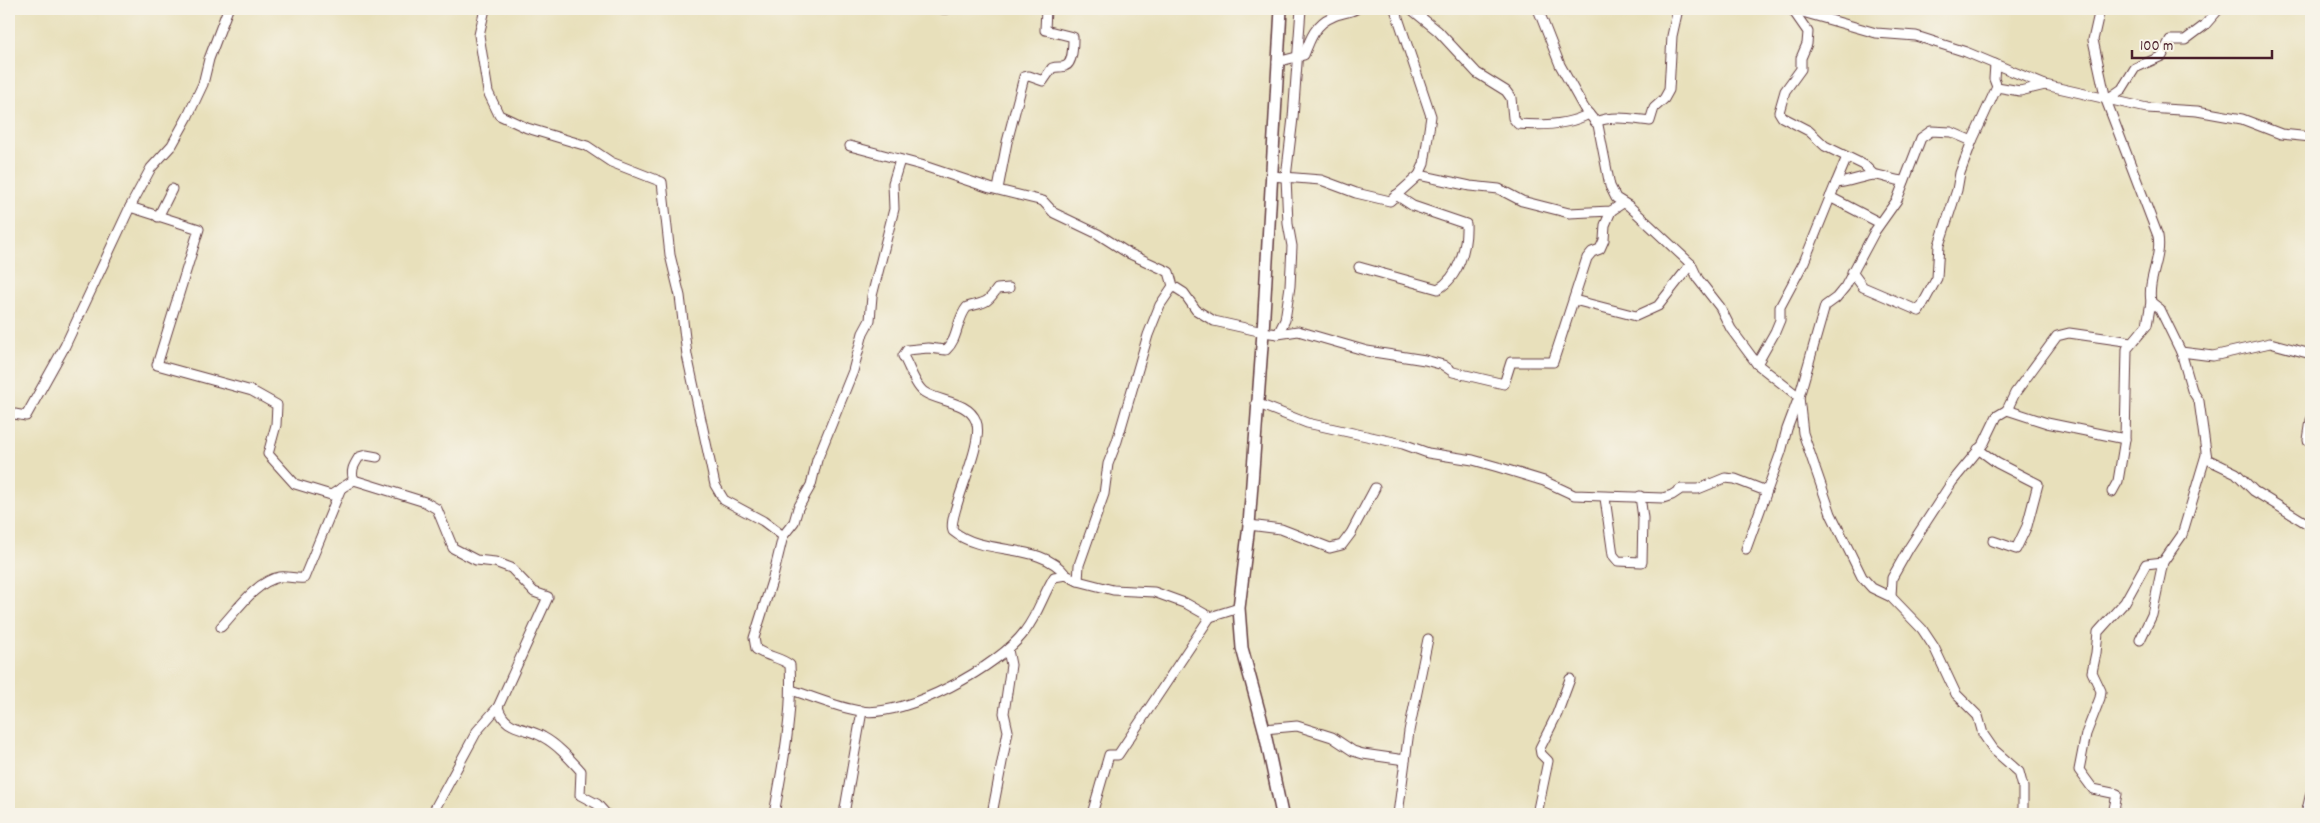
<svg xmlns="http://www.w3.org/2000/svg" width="2320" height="823" font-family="Dekko,sans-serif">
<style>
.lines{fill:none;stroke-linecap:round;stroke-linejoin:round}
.minor-casing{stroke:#623c41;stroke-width:11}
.tertiary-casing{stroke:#623c41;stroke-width:14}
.minor{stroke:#fff;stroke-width:9}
.tertiary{stroke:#fff;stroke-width:11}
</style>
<rect width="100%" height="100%" fill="#f7f3e8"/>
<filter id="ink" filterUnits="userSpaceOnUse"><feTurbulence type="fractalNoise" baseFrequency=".02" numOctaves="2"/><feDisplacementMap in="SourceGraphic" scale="10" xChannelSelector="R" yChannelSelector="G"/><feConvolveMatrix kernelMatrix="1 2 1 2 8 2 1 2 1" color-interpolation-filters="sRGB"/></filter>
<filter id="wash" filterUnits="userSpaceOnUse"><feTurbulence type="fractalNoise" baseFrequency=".0096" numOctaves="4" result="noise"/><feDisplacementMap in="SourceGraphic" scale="20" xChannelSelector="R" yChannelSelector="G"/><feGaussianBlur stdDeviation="1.12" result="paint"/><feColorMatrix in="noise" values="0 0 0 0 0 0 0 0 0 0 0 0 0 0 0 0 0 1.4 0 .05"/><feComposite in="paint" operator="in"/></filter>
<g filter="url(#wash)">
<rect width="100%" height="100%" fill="#e8e0bb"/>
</g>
<g filter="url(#ink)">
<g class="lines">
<defs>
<g id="minor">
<path d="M485,9L479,35L488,92L499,115L527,128L587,146L611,162L662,182L670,255L680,296L687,355L715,485L724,500L763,521L783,536L772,581L754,638L756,649C767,657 780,657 790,665C793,715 783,765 774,814"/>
<path d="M943,9H947"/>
<path d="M1411,9L1438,31L1477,73L1506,91L1511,98L1513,118L1518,124C1541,126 1568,125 1589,114"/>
<path d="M1538,9L1560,65L1584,108L1598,125L1610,186L1616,198L1629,206L1691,264L1698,279L1720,307L1731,329L1757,364L1799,397L1803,433L1831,514L1862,577L1872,588L1891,597L1922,629L1934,647L1956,694L1978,716L1983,734L1994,750L2019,772L2023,787V814"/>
<path d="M1792,9L1876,33L1916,36L1966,52L2045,85L2147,108L2197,111L2242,119L2281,134L2311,137"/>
<path d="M1792,9L1808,32L1807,44L1801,58V69L1785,91L1779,112L1782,117L1809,131L1825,146L1864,165L1874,175"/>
<path d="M2100,9L2093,40L2106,100L2158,236C2162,259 2147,279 2151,302L2160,309L2181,352L2192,390L2199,401L2207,459L2236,473L2254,491L2311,526"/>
<path d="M1277,62L1304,55C1310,39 1316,23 1332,17C1340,13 1348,13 1356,9"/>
<path d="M1995,64L1994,79L1997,87"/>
<path d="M2106,100L2122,89L2135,68L2162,56L2170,40H2185L2205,25L2219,9"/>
<path d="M1595,122C1613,115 1632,119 1650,121L1654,108L1664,99L1669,90L1672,36L1678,9"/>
<path d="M850,146L921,165L990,188L1043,201L1054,213L1098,234L1128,253L1169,272L1173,286L1184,293L1196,310L1214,321L1263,332L1278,334L1298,331L1367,351L1425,360L1443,365L1453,372L1504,384L1511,362H1553L1587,258L1592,252L1600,249L1604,240L1605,225L1611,211"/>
<path d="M1419,175L1470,186L1499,189L1522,201L1569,213L1611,211L1623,203"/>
<path d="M1271,176L1321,180L1356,193L1390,201L1419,175L1424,164L1431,116L1395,9"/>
<path d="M1836,183L1847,157"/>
<path d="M998,189L1007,142L1024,77L1029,76L1043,81L1052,68C1057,66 1062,68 1065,66C1073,64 1073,44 1073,37L1045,30L1046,9"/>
<path d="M1830,197L1880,223"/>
<path d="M130,207L199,229L157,365L252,391L277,405L276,425L268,454L295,484L331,495L354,480L425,502L437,509L453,548L476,560L495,562L511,568L534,592L548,597L498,707C505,731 525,726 543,737C558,745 570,759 581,771L580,795L597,804L606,814"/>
<path d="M158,217L172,189"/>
<path d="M1359,267L1438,289C1459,277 1467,247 1466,224L1413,206L1396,195"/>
<path d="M1852,272L1863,287L1919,311L1937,278L1939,245L1957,190L1960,173L1972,141"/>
<path d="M1009,288L997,289C986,305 984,302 967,307C956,320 959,338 946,350L928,348L907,350L903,356C909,365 915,386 924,392C939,402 968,401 976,421C986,443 946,516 953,531C984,557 1040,541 1066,575"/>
<path d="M1574,300L1636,316L1658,306L1691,264"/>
<path d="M1278,334L1285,320L1290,286L1292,246L1288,224L1286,177L1293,118L1301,9"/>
<path d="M2181,352L2213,356L2270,343L2311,354"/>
<path d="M1757,364L1775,332L1780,320V307L1804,262L1836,183C1849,183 1867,174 1876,175C1885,176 1894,181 1904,181"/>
<path d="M1256,403L1307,423L1403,444L1428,453L1473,460L1498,467L1544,481L1574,495L1663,498L1672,495L1681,489H1698L1725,478L1735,479L1766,491"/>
<path d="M2007,410L2015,393L2057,336L2069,333L2132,342"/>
<path d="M9,413L26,416L65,346L130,207L151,168L172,145L187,118L203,84L209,59L228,9"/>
<path d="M2311,420L2308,440L2311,441"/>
<path d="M1978,449L1997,463L2038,484L2027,526L2016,549L1993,541"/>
<path d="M354,480C350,471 354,465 359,457L366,455L377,457"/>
<path d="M2112,492L2118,481L2125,439"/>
<path d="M1605,498L1613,555L1618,561L1642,562L1643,518L1640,496"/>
<path d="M1249,525L1281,529L1330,548L1342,545L1351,533L1375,488"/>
<path d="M783,536L794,522L798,508L811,485L817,460L853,371L863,333L870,320L872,296L894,209L893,183L900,160"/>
<path d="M1746,549L1781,452L1787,429L1799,397L1825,306L1836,298L1845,287L1875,231L1897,200L1921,138L1931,131L1951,132L1972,141L1997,87L2020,91L2045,85"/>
<path d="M1078,581L1079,565L1104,494L1108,464L1117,441L1148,335L1160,305L1173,286"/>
<path d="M1891,597L1892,578L1909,548L1952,482L1984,443L1997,416L2007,410L2047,423L2125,439L2127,349L2147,325L2151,302"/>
<path d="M221,627C237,610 256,581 280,577C288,576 296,579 304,578L341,488"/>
<path d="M2140,640L2152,615L2163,562L2182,535L2206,455"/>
<path d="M791,690C814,697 838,708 861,711C905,718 1000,666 1025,631C1038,614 1043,595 1054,577L1066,575L1078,581L1113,590L1154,592L1187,604L1210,617L1239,608"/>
<path d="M1264,729L1297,726L1332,737L1353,751L1363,754L1405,760"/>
<path d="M432,814L477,731L498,707"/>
<path d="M844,814L862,711"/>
<path d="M992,814L1008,731L1004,713L1011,665L1008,650"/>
<path d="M1092,814L1109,755H1118L1210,617"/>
<path d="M1398,814L1409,731L1428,639"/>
<path d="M1537,814L1548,761L1541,754L1540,748L1557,714L1570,679"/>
<path d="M2113,814L2117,794L2093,789L2079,770L2086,734L2100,698L2101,691L2092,672L2096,653L2098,632L2125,602L2146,564L2163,562"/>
<path d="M2306,814L2311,793"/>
</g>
<path id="tertiary" d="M1281,9L1263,332L1249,525L1239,608L1242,648L1264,729L1282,814"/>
</defs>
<use href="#minor" class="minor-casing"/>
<use href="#tertiary" class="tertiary-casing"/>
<use href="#minor" class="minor"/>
<use href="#tertiary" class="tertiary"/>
</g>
</g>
<rect width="2320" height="823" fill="none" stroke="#f7f3e8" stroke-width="30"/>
<path d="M2132 50v8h140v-8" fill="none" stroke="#4a1f2b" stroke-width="2.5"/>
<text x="2140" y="50" font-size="15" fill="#4a1f2b" stroke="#f7f3e8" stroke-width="4" paint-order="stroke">100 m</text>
</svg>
